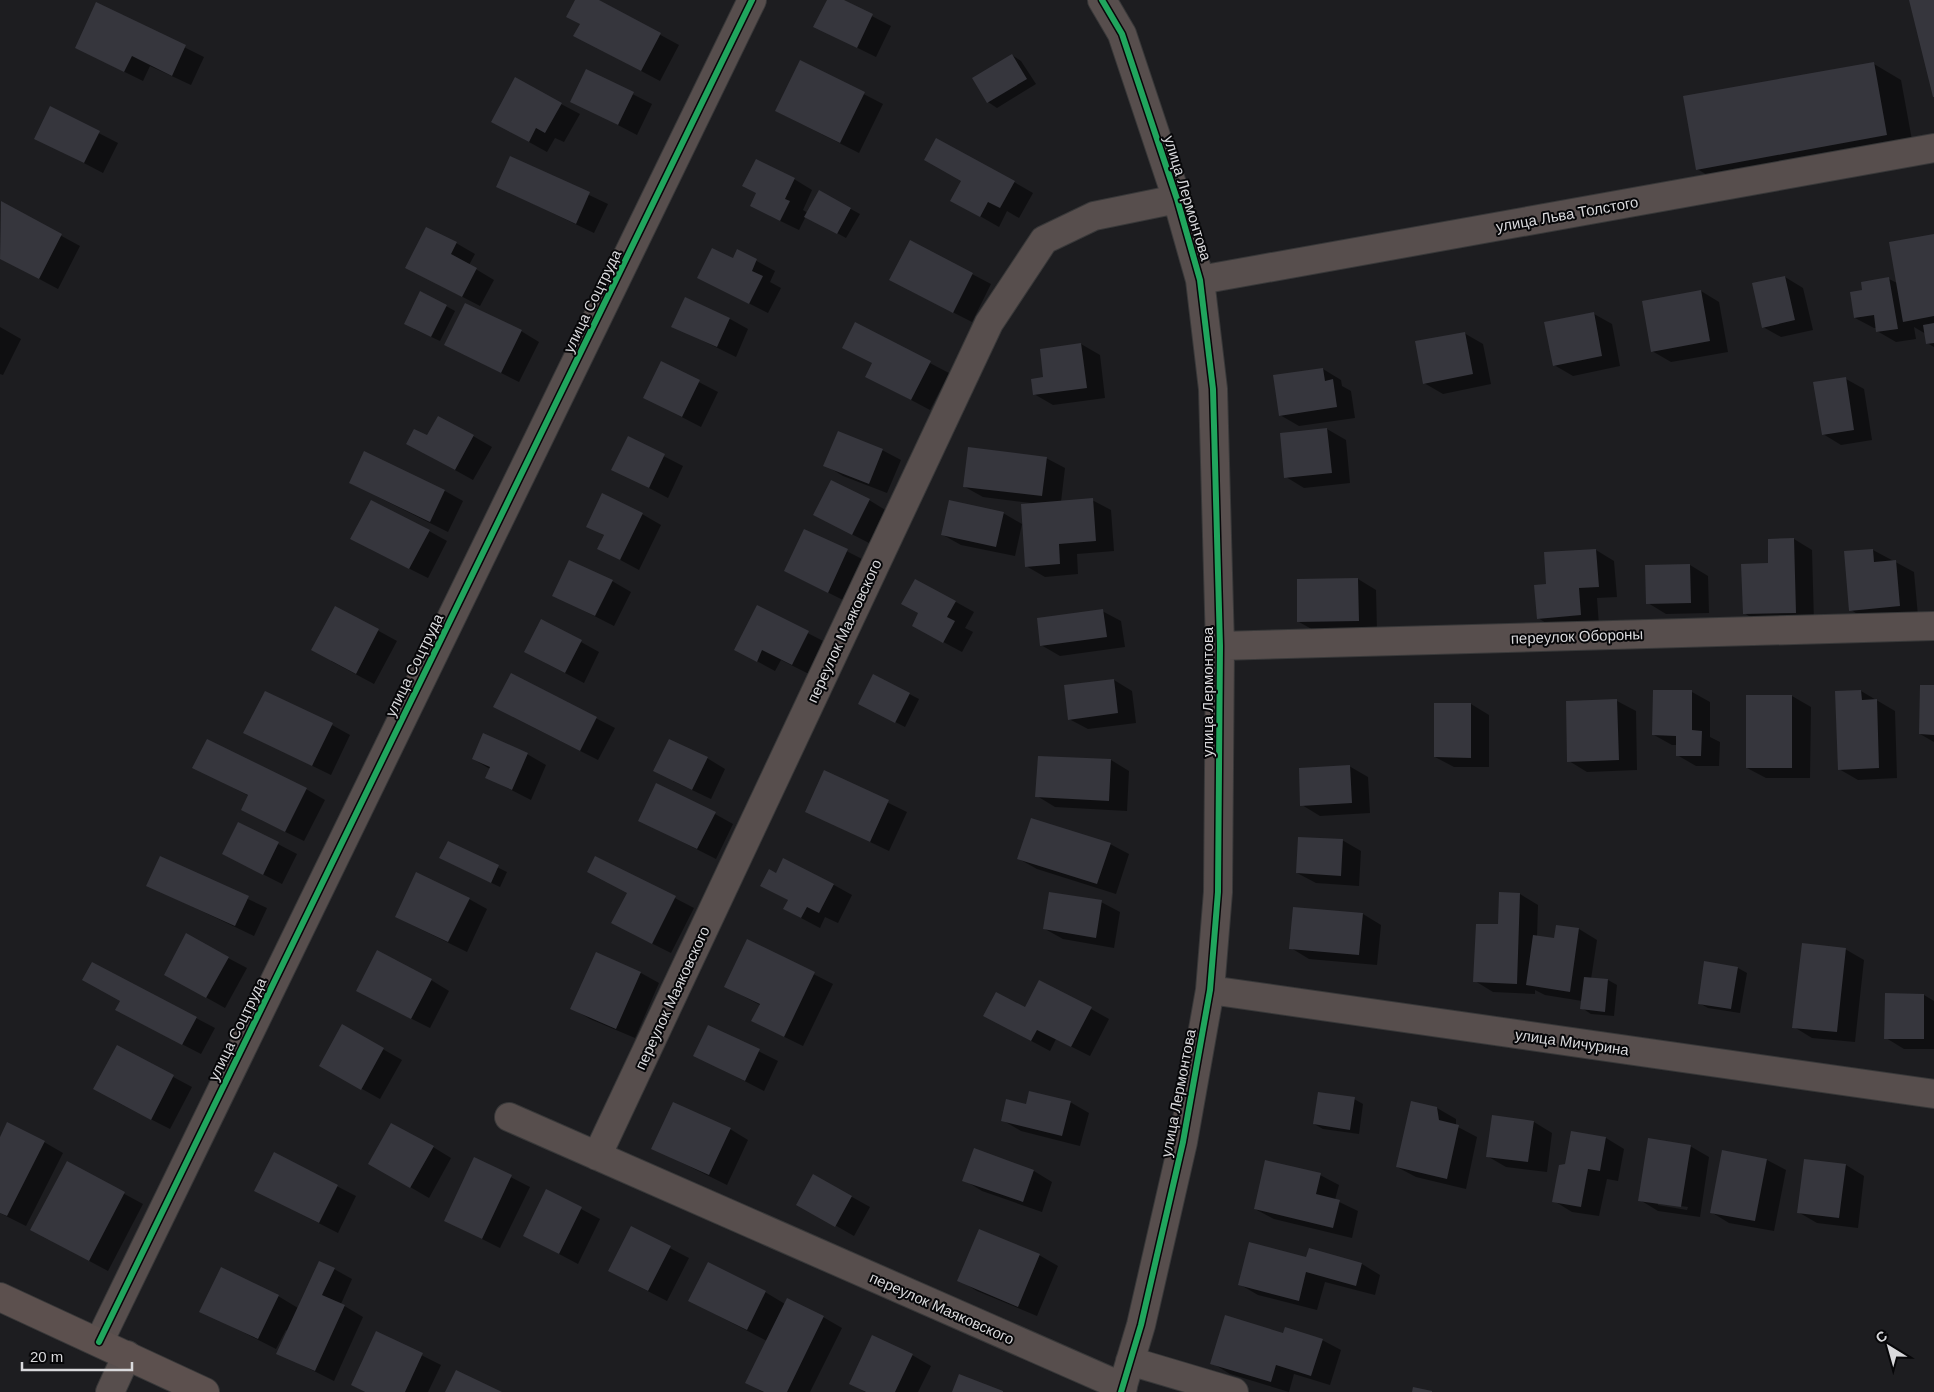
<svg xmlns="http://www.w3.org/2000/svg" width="1934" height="1392" font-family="Arial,sans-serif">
<rect width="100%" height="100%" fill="#1d1d20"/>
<path fill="#0007" fill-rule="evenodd" d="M577,0h19l83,45 -19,36 -66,-35 -13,-22z
M828,0h13l50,26 -15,31 -61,-30z
M97,4l107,53 -13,28 -41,-19 -7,15 -67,-33z
M1012,55l9,6 15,23 -39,24 -9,-6 -14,-23z
M801,62l82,42 -24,49 -83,-42z
M1874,64l27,16 13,71 -189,34 -28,-16z
M587,71l65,33 -15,31 -65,-34z
M561,104l19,10 -16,28 -9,-4 -8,14 -36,-20z
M50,108l68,35 -15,30 -67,-35z
M511,158l97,46 -14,29 -96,-46z
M794,179l18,11 -9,20 5,3 11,-21 41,22 -14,24 -40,-22 -7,14 -29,-14z
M1014,182l19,11 -14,25 -12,-7 -8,16 -28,-16z
M1,203l79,43 -22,43 -58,-31z
M1934,235v112l-7,-4 -1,-9 -12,-7 2,12 -20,3 -19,-11v-3h-3l-19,-10 8,-27 26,-12 8,4z
M911,242l80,42 -19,38 -63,-32z
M456,243l19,11 -6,11 25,15 -14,26 -73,-38z
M738,251l37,20 -5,11 11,6 -13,25 -69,-35 34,-19z
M1785,277l18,11 10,42 -32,7 -18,-10z
M1701,291l18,11 9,50 -57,10 -19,-11z
M446,306l9,5 -15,30 -26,-12z
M1594,314l18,10 8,42 -47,10 -19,-11z
M730,319l18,10 -12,28 -63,-31z
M855,324l94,49 -19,37 -64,-34 7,-13z
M0,327l21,12 -18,36 -3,-1z
M521,331l18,11 -20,40 -73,-37z
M1464,333l19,11 8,40 -48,10 -19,-11z
M1081,344l19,11 5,43 -52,7 -19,-11 11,-16z
M662,363l56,29 -17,35 -56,-29z
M1323,369l18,11 1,6 9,5 4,27 -56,8 -19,-11z
M1846,379l18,10 8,51 -31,5 -18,-11z
M1327,429l19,11 4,43 -46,5 -18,-11z
M473,436l19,11 -19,33 -47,-26 1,-17z
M628,438l55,28 -15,32 -55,-29z
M882,450l19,10 -14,33 -44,-17 -18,-11z
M1046,458l19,10 -4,34 31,-2 19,10 3,41 -37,3 1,20 -33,3 -19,-11 5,-63 -48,-6 -18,-10z
M350,483l95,8 18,10 -15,31z
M869,500l18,11 -16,33 -57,-29z
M1003,513l19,11 -7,32 -54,-11 -18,-10z
M642,514l19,11 -22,45 -41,-22 7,-12 -17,-10z
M805,530l61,31 -19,41 -62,-31z
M429,531l18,10 -19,37 -58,-29z
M1794,539l18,11 2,73 -52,1 -18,-11 26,-49z
M1596,550l18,11 3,36 -20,1 2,27 -43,4 -18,-11 9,-32z
M1873,550l41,22 4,44 -49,5 -18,-11z
M1690,565l18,11 1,37 -43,1 -18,-11z
M1358,579l18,11 1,41 -60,1 -18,-10z
M612,581l19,11 -17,34 -61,-31z
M956,602l18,10 -9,16 8,4 -11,20 -30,-16 -13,-23z
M335,607l62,34 -23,43 -43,-23z
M757,607l70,36 -16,32 -30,-15 -6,11 -39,-21z
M1102,611l19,10 4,26 -65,9 -19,-11z
M581,642l18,10 -15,31 -40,-21z
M512,675l103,53 -17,32 -85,-43z
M874,676l45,23 -14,28 -37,-19z
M1114,680l18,11 4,32 -48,6 -19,-10z
M1934,687v55l-14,-8z
M1861,691l34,20 2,67 -39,2 -19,-11z
M1692,692l18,10v35l10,5 -1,24h-23l-19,-11v-10h-5l-18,-10z
M1747,696h45l19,11 -1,71h-44l-19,-10z
M1617,701l19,10 1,59 -50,2 -18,-11z
M1471,704l18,11v52h-35l-19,-10z
M332,725l18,10 -19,40 -86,-42z
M527,754l19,11 -15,35 -45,-23 4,-8 -17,-10z
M707,758l18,11 -14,30 -38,-18z
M1111,760l18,11 -2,40 -72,-4 -18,-11z
M1349,766l19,11 2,36 -50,3 -18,-11z
M194,767l112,22 19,11 -21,41 -43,-21 -12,-24z
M825,772l82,40 -18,39 -82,-39z
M715,814l18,10 -17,35 -77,-39z
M238,823l59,31 -15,30 -59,-30z
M1342,840l19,11 -2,35 -43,-3 -19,-10z
M448,843l59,29 -7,15 -60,-29z
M1110,844l19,10 -13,40 -79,-25 -18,-10z
M596,857l98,51 -23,45 -40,-20 -3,-40z
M160,858l107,50 -13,28 -107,-51z
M777,875l57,10 18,10 -14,28 -13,-6 -5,11 -36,-19 5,-9 -27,-14z
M1520,894l18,11 -1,32 18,2 24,-10 18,11 -6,39 17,1 9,5 -3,31 -23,-2 -9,-6v-7l-37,-6 -10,-5v4l-42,-2 -18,-11 25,-56z
M469,899l18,10 -20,43 -71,-35z
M1101,902l19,10 -6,36 -51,-9 -18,-10z
M1363,914l18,11 -4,40 -68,-6 -18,-11z
M748,941l85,43 -30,62 -51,-25 8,-16 -34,-18z
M1845,949l19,11 -9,82 -43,-4 -18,-11z
M228,958l19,10 -22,40 -41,-23z
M1738,968l9,5 -7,40 -32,-5 -9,-5z
M641,973l18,10 -24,55 -45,-19 -18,-11z
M431,980l18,11 -19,37 -54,-27z
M1924,995l10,6v48h-30l-18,-11z
M1025,1008l66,1 18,10 -19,37 -34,-17 -6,12 -65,-35z
M196,1018l19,10 -14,26 -66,-34z
M342,1026l60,34 -22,39 -59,-33z
M708,1026l70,35 -14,30 -70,-36z
M117,1047l75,40 -22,42 -57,-29z
M1354,1099l9,5 -4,30 -36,-5 -9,-5z
M1070,1102l19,11 -9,33 -59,-15 -19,-11 25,-15z
M1437,1108l19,11v7l21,11 -11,52 -50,-12 -19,-10z
M1493,1117l41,5 18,11 -5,39 -41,-5 -19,-11z
M730,1129l18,11 -21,45 -75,-37z
M1606,1138l18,11 -6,32 -11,-2 -8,37 -27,-4 -18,-11 12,-36z
M0,1139l44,3 19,11 -37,73 -26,-13z
M1690,1146l19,11 -9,60 -42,-6 -18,-11zM1658,1203l30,4 -1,3 -29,-5z
M433,1147l18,11 -22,40 -60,-35z
M975,1150l59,21 18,11 -10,30 -60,-21 -18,-11z
M1723,1152l44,8 19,10 -12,61 -45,-8 -18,-11z
M274,1154l82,42 -18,37 -82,-42z
M475,1159l55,28 -30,61 -54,-27z
M67,1163l76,41 -35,67 -58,-31z
M1846,1165l18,11 -6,52 -41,-5 -19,-11z
M1320,1175l19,10 -4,15 23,11 -6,27 -78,-19 -19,-10z
M547,1191l53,28 -22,45 -53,-28z
M852,1197l18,10 -16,29 -56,-32z
M631,1228l58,30 -22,43 -39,-20z
M980,1230l59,25 19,11 -21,50 -60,-25 -18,-11z
M1309,1250l53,14 18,11 -5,20 -50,-13 -8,28 -59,-15 -19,-11 68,-25z
M334,1269l18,10 -11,25 22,13 -29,64 -56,-28 10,-22 -2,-1 -10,19 -75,-38 77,-15 20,12z
M765,1292l20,12 38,13 19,11 -32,64h-47l-16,-9 20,-42 -77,-40z
M377,1333l64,32 -13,27h-63l-13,-7z
M1283,1334l39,6 19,10 -11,35 -36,-11 -5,18 -59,-18 -18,-11z
M912,1355l19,11 -13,26h-53l-15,-9z"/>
<path fill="#36363d" d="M575,0h24l62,33 -20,38 -68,-35 7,-12 -14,-7z
M827,0h17l29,14 -16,34 -44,-21z
M1909,0h25v97h-1z
M96,2l90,43 -14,31 -40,-20 -8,16 -49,-24z
M1012,54l15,25 -40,24 -15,-25z
M800,60l65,32 -25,51 -65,-32z
M1874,62l13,73 -191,35 -13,-74z
M586,69l48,23 -16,33 -48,-23z
M515,77l47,26 -17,30 -9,-5 -7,14 -38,-20z
M50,106l50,25 -16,32 -50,-24z
M936,138l79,43 -15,27 -12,-6 -8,15 -30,-16 11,-20 -37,-21z
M510,156l80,36 -14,32 -80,-37z
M756,159l39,19 -10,21 5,2 -10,20 -30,-15 6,-13 -14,-7z
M819,190l32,18 -14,26 -33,-17z
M1,201l61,33 -23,45 -39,-20z
M426,227l31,15 -6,12 26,14 -15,29 -57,-29z
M1934,234v82l-31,6 -14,-80z
M910,240l63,33 -20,40 -64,-33z
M712,248l21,10 4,-9 20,10 -5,12 11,5 -14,28 -52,-26z
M1785,276l10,44 -33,8 -10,-45z
M1889,277l9,52 -22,3 -2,-17 -20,3 -4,-26 12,-2 -1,-8z
M1701,290l9,51 -59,11 -9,-51z
M420,291l27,14 -16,32 -27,-13z
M685,297l45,21 -13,29 -46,-20z
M465,303l57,27 -21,43 -57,-28z
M1594,312l8,44 -49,10 -9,-44z
M855,322l76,39 -20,39 -46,-23 7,-14 -30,-15z
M1934,323v20l-8,1 -3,-19z
M1465,332l8,42 -50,10 -8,-43z
M1081,343l6,45 -54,7 -2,-16 12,-2 -3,-28z
M661,361l39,19 -18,37 -39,-19z
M1323,368l2,13 8,-2 4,28 -58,9 -6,-41z
M1846,377l8,53 -32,5 -9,-53z
M438,416l36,19 -19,35 -49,-26 8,-15 13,6z
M1327,428l5,45 -48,5 -4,-45z
M838,431l45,18 -14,35 -46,-18z
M628,436l37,18 -16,34 -38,-18z
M968,447l79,10 -5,39 -79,-9z
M364,451l81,39 -15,32 -81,-39z
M831,480l39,19 -18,36 -39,-20z
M602,493l41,20 -23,47 -23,-11 7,-14 -18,-8z
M1093,498l3,43 -37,3 1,20 -35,3 -4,-63z
M371,500l59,30 -21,39 -59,-30z
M949,500l55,12 -8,35 -55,-12z
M804,529l44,20 -20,44 -44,-22z
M1794,538l2,75 -53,1 -2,-50 27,-1v-24z
M1596,549l3,38 -20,1 2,27 -44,4 -3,-34 12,-1 -2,-32z
M1873,549l1,13 22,-2 4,46 -51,5 -5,-60z
M569,560l44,20 -18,36 -43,-20z
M1690,564l1,39 -45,1 -1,-39z
M1358,578l1,43 -62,1v-43z
M915,579l41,22 -9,16 8,4 -12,22 -31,-17 6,-13 -17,-9z
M757,605l52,26 -17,34 -30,-15 -5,12 -23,-12z
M335,606l44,23 -23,45 -45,-24z
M1103,609l4,28 -67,9 -3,-28z
M541,619l41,21 -17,33 -41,-21z
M511,673l86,44 -17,34 -87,-44z
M873,674l37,19 -15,30 -37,-19z
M1114,679l4,34 -50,7 -4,-35z
M1920,685h14v50l-15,-1z
M1653,690h39v40l10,1 -1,25h-25v-20l-24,-1z
M1861,690l1,10 15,-1 2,69 -41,2 -3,-79z
M265,691l68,32 -21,43 -69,-33z
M1746,695h46v73h-46z
M1617,699l2,61 -52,2 -1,-61z
M1434,703h37v55l-37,-1z
M483,733l45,20 -16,37 -27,-12 5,-11 -18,-8z
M207,739l100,49 -22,44 -44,-22 7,-15 -56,-27z
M669,739l39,18 -16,33 -39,-19z
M1038,756l73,3 -2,42 -74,-4z
M1350,765l2,38 -52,3 -1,-38z
M824,770l65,30 -19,42 -65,-30z
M656,783l60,29 -19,37 -59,-28z
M1031,818l80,25 -14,41 -80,-25z
M238,822l41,20 -16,33 -41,-21z
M1298,837l45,2 -2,37 -45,-3z
M448,841l51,24 -8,18 -52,-25z
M160,856l89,40 -14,30 -89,-40z
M595,856l81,40 -24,48 -41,-21 16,-30 -40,-21z
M783,858l51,26 -15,29 -12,-6 -6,11 -18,-9 5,-9 -28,-14 9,-17 7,4z
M416,872l54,26 -22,44 -53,-25z
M1049,892l53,8 -6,38 -53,-9z
M1499,892l21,1 -3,91 -44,-2 3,-58h22z
M1293,907l70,6 -4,42 -70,-6z
M1556,925l23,3 -9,64 -44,-7 7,-50 21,3z
M186,933l43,24 -23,41 -42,-23z
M747,939l68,33 -31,65 -33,-16 9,-17 -36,-17z
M1802,943l44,5 -9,84 -45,-4z
M377,950l55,29 -21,40 -55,-28z
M596,952l45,20 -25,57 -46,-20z
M1704,961l34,6 -7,42 -33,-5z
M92,962l105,55 -15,28 -67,-35 5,-9 -38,-21z
M1584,977l24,2 -3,33 -25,-3z
M1039,980l53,27 -21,40 -34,-17 -6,11 -48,-25 13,-24 29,15z
M1885,993l39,1v45h-40z
M342,1024l42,24 -23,42 -42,-24z
M708,1025l52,24 -15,32 -52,-25z
M117,1045l57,30 -23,45 -58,-31z
M1029,1091l42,10 -9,35 -61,-15 5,-22 20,5z
M1318,1092l37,5 -5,33 -37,-6z
M1411,1101l26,6 2,13 20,5 -12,54 -51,-12z
M673,1102l58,26 -22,47 -58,-26z
M1492,1115l42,6 -6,41 -42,-5z
M7,1122l38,19 -38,75 -7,-3v-76z
M391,1123l43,23 -24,42 -42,-24z
M1571,1131l35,6 -6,34 -12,-2 -7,38 -29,-5 7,-37 6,-1z
M1648,1138l43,7 -10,62 -43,-6z
M974,1148l60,22 -11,32 -61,-21z
M1722,1150l45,9 -12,62 -45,-8z
M274,1152l64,33 -19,38 -65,-32z
M474,1157l38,18 -30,64 -38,-18z
M1804,1159l42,5 -7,54 -42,-5z
M1265,1160l56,13 -5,21 24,6 -7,28 -79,-19z
M67,1161l58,31 -36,69 -59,-31z
M813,1174l39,22 -17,31 -39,-22z
M546,1189l36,18 -23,47 -36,-18z
M631,1226l40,20 -23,45 -40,-20z
M979,1229l61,25 -22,53 -61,-26z
M1249,1242l57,15 3,-9 53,15 -6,23 -50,-14 -7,29 -61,-16z
M319,1261l16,7 -13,27 23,10 -30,66 -39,-17z
M708,1262l58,29 -19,39 -59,-29z
M221,1267l58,28 -21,44 -59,-27z
M787,1298l37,18 -37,76h-23l-19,-9z
M1225,1315l58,18 2,-6 38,12 -12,37 -35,-11 -5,17 -61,-18z
M376,1331l47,22 -18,39h-40l-14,-7z
M872,1335l41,19 -18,38h-29l-17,-8z
M456,1370l46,22h-57z
M959,1374l44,17v1h-51z
M1413,1387l19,4v1h-20z"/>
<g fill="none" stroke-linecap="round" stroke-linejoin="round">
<g stroke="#383839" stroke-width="30">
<path id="street" d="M1102,0l20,34 55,165 23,81 13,109 7,257 -2,246 -8,98 -27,152 -42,183 -20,67
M1200,280l734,-132
M1220,646l714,-20
M1210,990l724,104
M509,1117l614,270
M597,1156l392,-833 55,-83 50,-24 83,-17
M99,1342l653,-1342
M1130,1361l104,31
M110,1392l17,-37"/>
</g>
<g stroke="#383839" stroke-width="30">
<path id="secondary" d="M0,1297l205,95"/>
</g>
<use href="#street" stroke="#574e4d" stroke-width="28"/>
<use href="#secondary" stroke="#5c504e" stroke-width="28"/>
<g stroke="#070709" stroke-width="9">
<path id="cycleway" d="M1102,0l20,34 55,165 23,81 13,109 7,257 -2,246 -8,98 -27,152 -42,183 -20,67
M99,1342l653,-1342"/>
</g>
<use href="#cycleway" stroke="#20a55d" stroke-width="6"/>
</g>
<g text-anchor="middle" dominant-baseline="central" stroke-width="4" stroke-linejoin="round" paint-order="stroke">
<g font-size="15" fill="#d9d9dc" stroke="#070709">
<text transform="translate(1188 198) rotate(73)">улица Лермонтова</text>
<text transform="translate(1567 214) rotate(-10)">улица Льва Толстого</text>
<text transform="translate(592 301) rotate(-64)">улица Соцтруда</text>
<text transform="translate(844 631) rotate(-65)">переулок Маяковского</text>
<text transform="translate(1577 636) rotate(-2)">переулок Обороны</text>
<text transform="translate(414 665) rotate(-64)">улица Соцтруда</text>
<text transform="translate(1207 692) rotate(-90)">улица Лермонтова</text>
<text transform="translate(672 998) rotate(-65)">переулок Маяковского</text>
<text transform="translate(237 1029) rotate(-64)">улица Соцтруда</text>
<text transform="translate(1572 1042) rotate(8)">улица Мичурина</text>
<text transform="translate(1178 1093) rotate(-79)">улица Лермонтова</text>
<text transform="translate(942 1308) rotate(24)">переулок Маяковского</text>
</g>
</g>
<g transform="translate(1889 1347) rotate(323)" stroke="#070709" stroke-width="4" paint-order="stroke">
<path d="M0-4L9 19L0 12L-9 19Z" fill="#d9d9dc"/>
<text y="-8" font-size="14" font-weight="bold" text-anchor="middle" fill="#d9d9dc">С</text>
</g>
<path d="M22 1362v8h110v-8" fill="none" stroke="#d9d9dc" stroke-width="2.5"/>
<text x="30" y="1362" font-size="15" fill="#d9d9dc" stroke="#070709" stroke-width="4" paint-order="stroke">20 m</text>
</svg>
